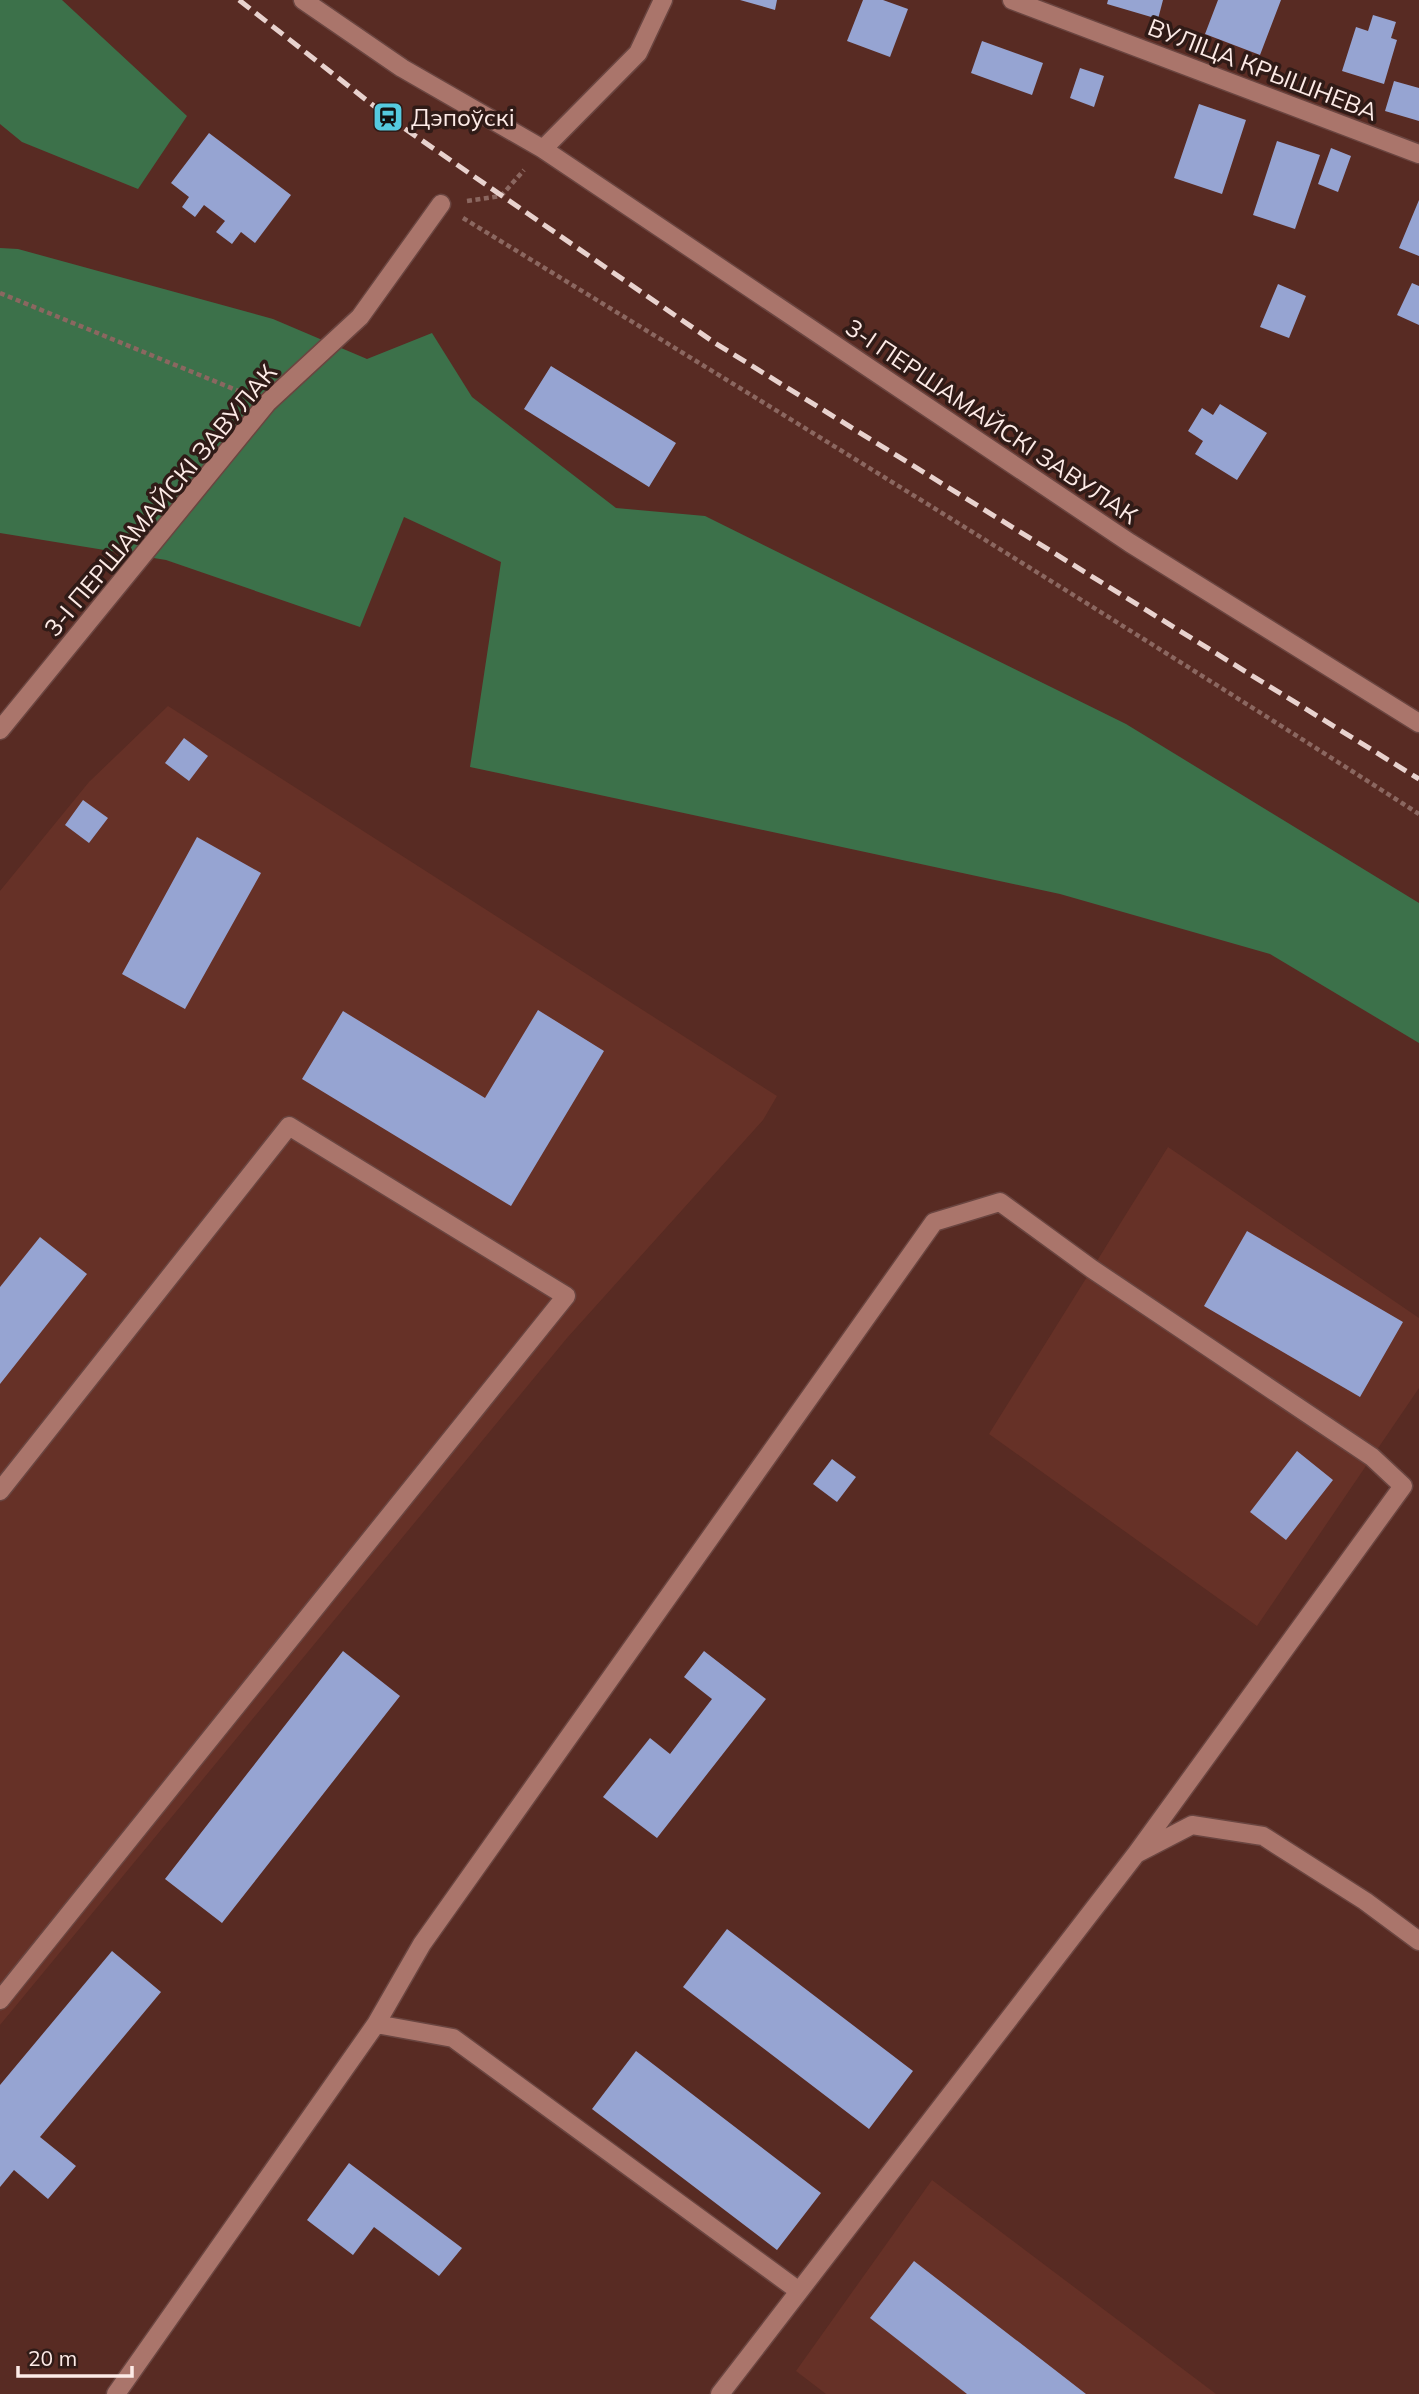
<svg xmlns="http://www.w3.org/2000/svg" width="1419" height="2394" font-family="Mulish,sans-serif">
<rect width="100%" height="100%" fill="#582b23"/>
<path fill="#663127" d="M168,706l609,390 -14,24 -196,218 -567,687v-1134l89,-109z
M1168,1147l251,171v70l-162,238 -268,-192z
M932,2180l284,214h-390l-30,-23z"/>
<path fill="#3c714a" d="M0,0h62l125,116 -49,73 -116,-47 -22,-18z
M0,248l18,1 255,70 94,40 65,-26 40,64 144,111 89,8 421,208 293,179v140l-149,-89 -210,-60 -590,-127 31,-205 -97,-45 -44,110 -194,-67 -166,-27z"/>
<path fill="#96a4d2" d="M740,0h37l-2,10z
M863,0h20l25,9 -18,48 -43,-16z
M1108,0h55l-5,19 -51,-15z
M1218,0h63l-21,55 -55,-21z
M1373,15l23,7 -5,16 6,2 -13,44 -42,-13 14,-44 12,4z
M982,41l61,22 -11,32 -61,-22z
M1080,68l24,8 -10,31 -24,-9z
M1394,81l25,7v33l-34,-10z
M1199,104l47,16 -24,74 -48,-16z
M209,133l82,62 -36,48 -14,-11 -9,12 -16,-12 9,-11 -21,-16 -9,12 -13,-10 7,-10 -18,-14z
M1277,141l43,14 -25,74 -42,-14z
M1331,148l20,8 -13,36 -20,-8z
M1419,200v56l-20,-8z
M1412,283l7,3v39l-22,-10z
M1278,284l28,12 -17,42 -29,-11z
M551,366l125,77 -27,44 -125,-78z
M1220,404l47,29 -30,47 -42,-26 8,-13 -15,-10 14,-23 11,7z
M184,738l24,18 -19,25 -24,-18z
M83,800l25,18 -19,25 -24,-18z
M197,837l64,36 -76,136 -63,-35z
M538,1010l66,41 -93,155 -209,-127 41,-68 142,87z
M1247,1231l156,91 -43,75 -156,-91z
M40,1237l47,37 -87,110v-97z
M1297,1451l36,29 -47,60 -36,-28z
M832,1459l24,18 -19,25 -24,-18z
M343,1651l57,45 -178,227 -57,-44z
M704,1651l62,48 -109,139 -54,-41 47,-59 20,16 42,-55 -28,-22z
M727,1929l186,142 -44,58 -186,-142z
M112,1951l49,41 -121,145 36,29 -28,33 -34,-29 -14,17v-102z
M636,2051l185,142 -44,57 -185,-141z
M349,2163l113,85 -23,28 -65,-49 -21,28 -46,-35z
M914,2261l172,133h-119l-97,-76z"/>
<g fill="none" stroke-linecap="round" stroke-linejoin="round">
<g stroke="#6a4540" stroke-width="21">
<path id="minor" d="M303,0l99,68 141,81
M663,0l-25,53 -95,96 587,394 289,180
M1012,0l407,154
M0,730l267,-327 93,-86 81,-113
M0,1491l289,-365 277,170 -566,704
M376,2024l46,-80 512,-722 66,-20 92,67 280,188 31,29 -267,368
M116,2394l260,-370 77,14 346,253
M720,2394l416,-540 56,-29 71,11 102,65 54,40"/>
</g>
<path stroke="#8b6760" stroke-width="4.5" stroke-dasharray="5 3.5" stroke-linecap="butt" d="M467,201l34,-5 23,-26
M463,218c320,196 640,393 956,596
M0,293l241,99"/>
<use href="#minor" stroke="#aa756b" stroke-width="18"/>
<path stroke="#e8d2ce" stroke-width="5" stroke-dasharray="14 7" stroke-linecap="butt" d="M239,0l149,117 327,226 704,436"/>
</g>
<defs>
<g id="station-square" transform="scale(1.575)"><rect x="-9" y="-9" width="18" height="18" rx="4" fill="#55cadf" stroke="#301b17"/><path d="M-3-6H3Q5-6 5-4V2Q5 4 3 4L4.5 6H3L1.5 4h-3L-3 6H-4.5L-3 4Q-5 4-5 2V-4Q-5-6-3-6ZM-3.5-4v3h7v-3ZM-3.5 1v1.5H-2V1ZM2 1v1.5H3.5V1Z" fill="#111"/></g>
</defs>
<g fill-rule="evenodd">
<use href="#station-square" x="388" y="117"/>
</g>
<g text-anchor="middle" dominant-baseline="central" stroke-width="7" stroke-linejoin="round" paint-order="stroke">
<g font-size="24" fill="#fdebe7" stroke="#301b17">
<text transform="translate(1263 69) rotate(21)">ВУЛІЦА КРЫШНЕВА</text>
<text transform="translate(992 421) rotate(34)">3-І ПЕРШАМАЙСКІ ЗАВУЛАК</text>
<text transform="translate(160 500) rotate(-50)">3-І ПЕРШАМАЙСКІ ЗАВУЛАК</text>
</g>
<g font-size="24" fill="#fdebe7" stroke="#301b17" text-anchor="start">
<text x="411" y="117">Дэпоўскі</text>
</g>
</g>
<path d="M18 2366v10h114v-10" fill="none" stroke="#fdebe7" stroke-width="3.5"/>
<text x="28" y="2366" font-size="21" fill="#fdebe7" stroke="#301b17" stroke-width="5" paint-order="stroke">20 m</text>
</svg>
